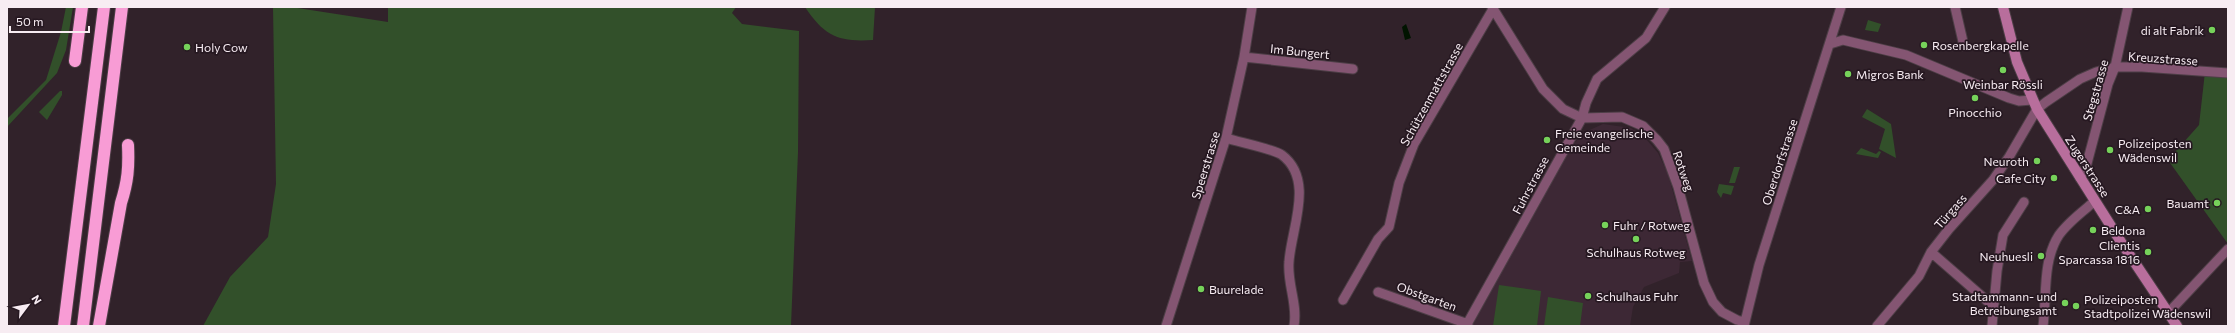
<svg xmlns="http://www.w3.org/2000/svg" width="2235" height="333" font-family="Commissioner,sans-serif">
<rect width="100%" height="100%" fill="#31222a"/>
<path fill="#3d2835" d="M1603,124l28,4 15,11 12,14 10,21 24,87 -12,1 -1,11 -35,14 -11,20 -3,19h-158l94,-173 17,-20z"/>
<path fill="#32502a" d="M66,7h7l-7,43 -9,23 -50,54v-8l39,-39 15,-48z
M273,7h18l97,15v-15h348l-4,6 10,11 57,7 -1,121 -7,174h-588l27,-49 38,-40 8,-53z
M805,7h70l-2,33c-34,2 -48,-3 -68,-33z
M1868,20l13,4 -3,8 -13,-2z
M2205,72l23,1v171l-60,-84 31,-35z
M60,91h2v4l-15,25 -8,-8z
M1867,109l24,15 5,34 -17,-9 6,-20 -23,-12z
M1861,148l15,6 3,-3 2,1 -3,6 -22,-4z
M1734,167h6l-5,16h-6z
M1719,184l15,2 -3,9 -8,-2 -2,5 -4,-6z
M1499,285l42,6 -4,35h-44z
M1548,297l35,6 -3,23h-36z"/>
<path fill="#011400" d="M1406,24l5,14 -6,2 -3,-13z"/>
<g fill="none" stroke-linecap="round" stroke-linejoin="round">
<g stroke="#4d3e46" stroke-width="11">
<path id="street" d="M1492,7l51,82 20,20 19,9 40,-1 21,9 14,14 7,9 14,38 26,96 9,19 9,10 15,8 7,2
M1955,7l9,39
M1830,44l13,-4 63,15 103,43 10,3 13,-1
M1244,57l109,12
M1226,138c12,4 48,11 56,17 33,25 9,74 7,107 -2,22 9,42 5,64
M2080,178l6,-11 22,-83 7,-17 13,-60
M1931,252l62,54
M1378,292l90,32
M1343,300l35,-61 11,-12 10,-44 15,-39 79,-135
M2169,312l59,-63
M1166,326l60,-188 18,-81 8,-50
M1466,326l116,-208 4,-15 11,-24 49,-41 19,-31
M1744,326l15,-61 82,-258
M1877,326l42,-50 12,-24 18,-23 44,-49 16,-23 28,-48 9,-7 34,-23 16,-7 19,-5h27l86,6
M1992,326l5,-55 6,-36 21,-33
M2043,326c4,-29 -1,-65 16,-91 9,-13 23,-23 36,-34"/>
</g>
<g stroke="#4d3e46" stroke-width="12">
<path id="secondary" d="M2003,7l14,55 20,47 84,133 56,84"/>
</g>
<g stroke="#4d3e46" stroke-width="14">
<path id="highway" d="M75,61l7,-54
M64,326l40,-319
M83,326l39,-319
M99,326l22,-123c7,-22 8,-36 7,-58"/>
</g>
<use href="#street" stroke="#845572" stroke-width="9"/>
<use href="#secondary" stroke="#b86e9c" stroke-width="10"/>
<use href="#highway" stroke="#f89cd5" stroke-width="12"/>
</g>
<g fill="#76d25a" stroke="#261821" stroke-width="1.5">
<circle cx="2212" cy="30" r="4"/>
<circle cx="1924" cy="45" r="4"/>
<circle cx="187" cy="47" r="4"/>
<circle cx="2003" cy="70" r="4"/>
<circle cx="1848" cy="74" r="4"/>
<circle cx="1975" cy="98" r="4"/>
<circle cx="1547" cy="140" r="4"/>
<circle cx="2110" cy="150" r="4"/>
<circle cx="2037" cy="161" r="4"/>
<circle cx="2054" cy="178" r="4"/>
<circle cx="2217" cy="203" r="4"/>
<circle cx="2148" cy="209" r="4"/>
<circle cx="1605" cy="225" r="4"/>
<circle cx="2093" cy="230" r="4"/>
<circle cx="1636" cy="239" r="4"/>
<circle cx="2148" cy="252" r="4"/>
<circle cx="2041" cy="256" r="4"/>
<circle cx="1201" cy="289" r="4"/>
<circle cx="1588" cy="296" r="4"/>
<circle cx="2065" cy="303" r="4"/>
<circle cx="2076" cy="306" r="4"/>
</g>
<g text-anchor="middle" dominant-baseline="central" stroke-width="3.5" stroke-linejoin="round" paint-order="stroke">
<g font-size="12" fill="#f7ecf2" stroke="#261821" text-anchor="start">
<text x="2204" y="30" text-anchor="end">di alt Fabrik</text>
<text x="1932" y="45">Rosenbergkapelle</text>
<text x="195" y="47">Holy Cow</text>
<text x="1856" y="74">Migros Bank</text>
<text x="2003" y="84" text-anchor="middle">Weinbar Rössli</text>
<text x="1975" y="112" text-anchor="middle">Pinocchio</text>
<text x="1555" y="133">Freie evangelische<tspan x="1555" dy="14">Gemeinde</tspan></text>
<text x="2118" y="143">Polizeiposten<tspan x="2118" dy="14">Wädenswil</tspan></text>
<text x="2029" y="161" text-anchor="end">Neuroth</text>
<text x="2046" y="178" text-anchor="end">Cafe City</text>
<text x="2209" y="203" text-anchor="end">Bauamt</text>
<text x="2140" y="209" text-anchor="end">C&amp;A</text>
<text x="1613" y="225">Fuhr / Rotweg</text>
<text x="2101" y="230">Beldona</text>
<text x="2140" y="245" text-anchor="end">Clientis<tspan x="2140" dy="14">Sparcassa 1816</tspan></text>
<text x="1636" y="252" text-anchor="middle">Schulhaus Rotweg</text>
<text x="2033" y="256" text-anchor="end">Neuhuesli</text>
<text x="1209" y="289">Buurelade</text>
<text x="1596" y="296">Schulhaus Fuhr</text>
<text x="2057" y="296" text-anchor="end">Stadtammann- und<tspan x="2057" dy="14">Betreibungsamt</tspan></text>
<text x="2084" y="299">Polizeiposten<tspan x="2084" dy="14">Stadtpolizei Wädenswil</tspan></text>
</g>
<g font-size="12" fill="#f7ecf2" stroke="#261821">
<text transform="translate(1300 51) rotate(6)">Im Bungert</text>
<text transform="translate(2163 58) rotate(4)">Kreuzstrasse</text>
<text transform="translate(2095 90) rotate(-74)">Stegstrasse</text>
<text transform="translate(1431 94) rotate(-61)">Schützenmattstrasse</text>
<text transform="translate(1779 162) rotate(-72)">Oberdorfstrasse</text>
<text transform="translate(1205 165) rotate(-73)">Speerstrasse</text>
<text transform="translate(2088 166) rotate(57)">Zugerstrasse</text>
<text transform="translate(1684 171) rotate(71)">Rotweg</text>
<text transform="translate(1530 185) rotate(-62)">Fuhrstrasse</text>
<text transform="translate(1950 211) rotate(-49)">Türgass</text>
<text transform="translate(1427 296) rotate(20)">Obstgarten</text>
</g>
</g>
<rect width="2235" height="333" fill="none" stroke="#f7ecf2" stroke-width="16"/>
<g transform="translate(28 305) rotate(58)" stroke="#261821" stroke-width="3" paint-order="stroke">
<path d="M0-3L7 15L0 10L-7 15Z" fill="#f7ecf2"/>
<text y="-6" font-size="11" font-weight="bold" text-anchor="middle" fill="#f7ecf2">N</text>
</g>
<path d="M10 26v6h79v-6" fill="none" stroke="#f7ecf2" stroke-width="2"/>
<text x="16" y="26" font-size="12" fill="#f7ecf2" stroke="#261821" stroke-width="3" paint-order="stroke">50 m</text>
</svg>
